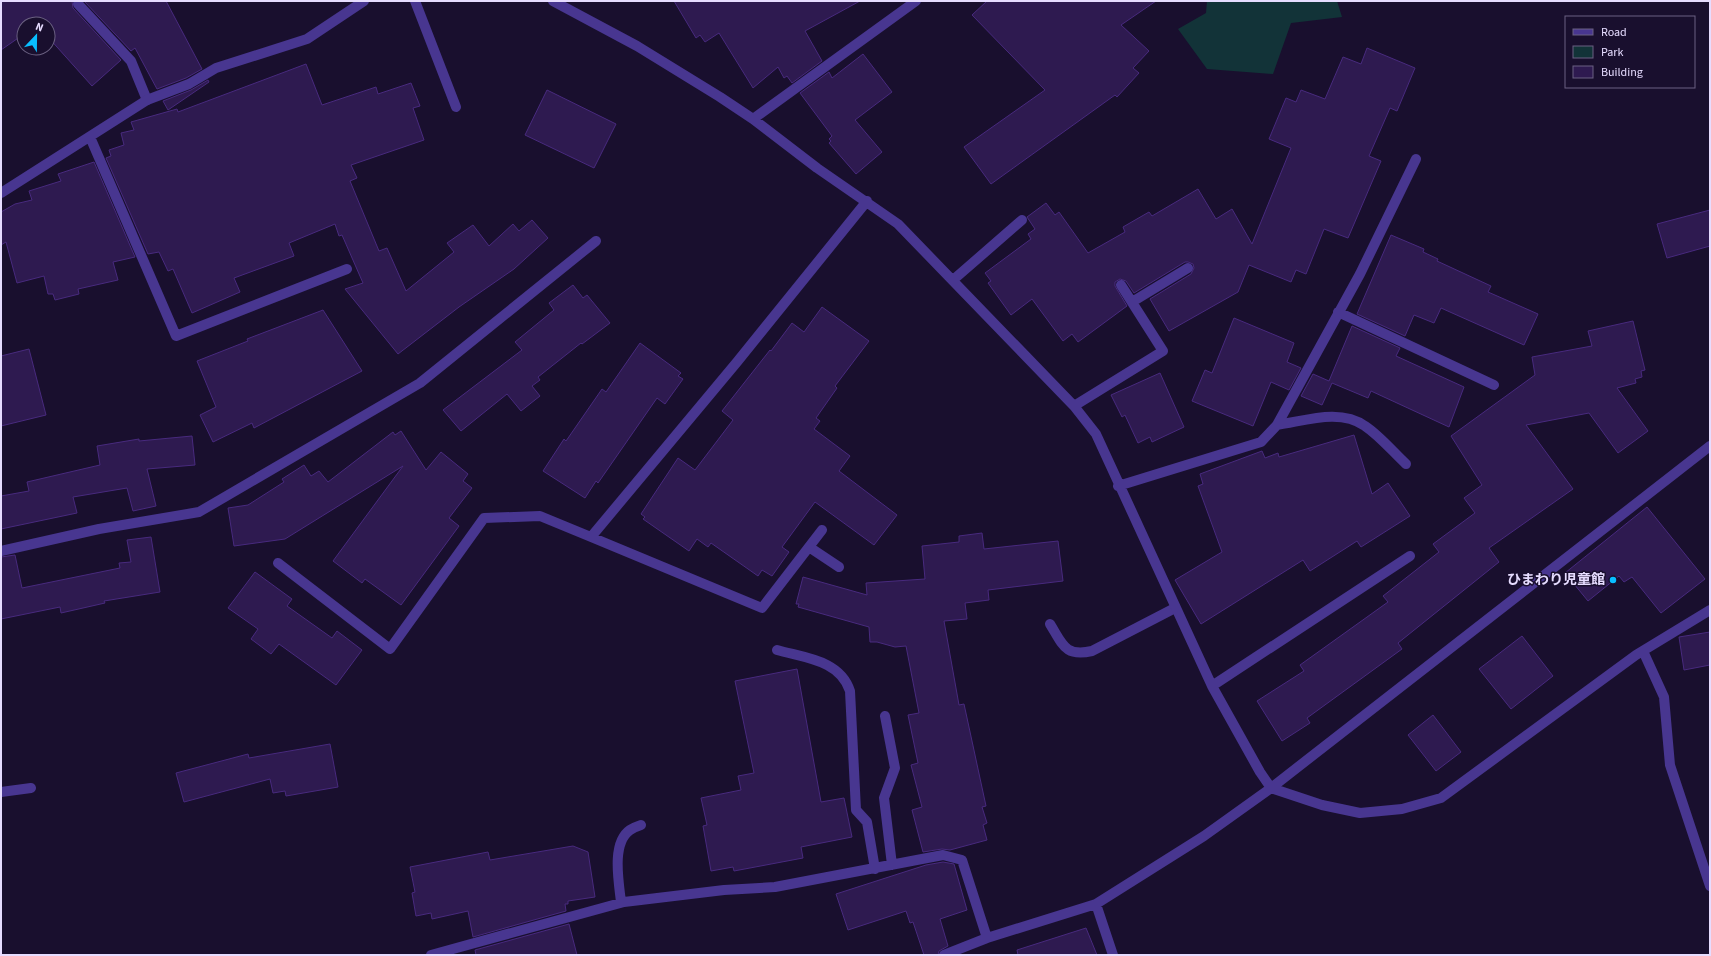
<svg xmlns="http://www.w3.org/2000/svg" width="1711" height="956" font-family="'Source Sans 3','Noto Sans JP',sans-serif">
<rect width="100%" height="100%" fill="#190f2e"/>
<path fill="#123338" d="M1207,1h130l5,16 -51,6 -18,51 -66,-5 -29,-40 28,-16z"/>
<path fill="#2e1a50" stroke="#482a7e" d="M1,1h71l1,7 48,52 -29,26 -44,-49v-13h-24v10l-23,16z
M84,1h82l36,68 -16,9 -29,11 -22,-41 -4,3z
M674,1h186l-55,30 17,30 -30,22 -5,-7 -3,2 -6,-11 -25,21 -34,-55 -14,9 -5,-7 -4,3z
M987,1h169l-35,24 28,26 -16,17 6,5 -22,24 -2,-2 -124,89 -27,-37 81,-57 -73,-75z
M1367,48l48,20 -18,43 -7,-3 -21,48 12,5 -33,77 -24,-9 -18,45 -10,-4 -5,12 -42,-17 -11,27 -69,39 -19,-32 41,-25 3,-6 -1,-4 -5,-2h-3l-51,31 -8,-12 -6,-2 -5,3v4l12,20 -49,36 -6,-8 -9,7 -31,-42 -21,16 -23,-32 3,-2 -6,-8 46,-34 -3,-5 7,-5 -8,-12 19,-14 9,12 4,-3 29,41 37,-21 -2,-5 26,-15 3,4 46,-27 18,30 16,-10 20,35 39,-96 -22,-9 17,-41 10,4 5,-12 24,9 18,-42 18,7z
M863,54l29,38 -37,28 27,32 -26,22 -27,-31 2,-2 -2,-2 3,-3 -32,-43 29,-21 3,6z
M306,64l16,41 54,-18 2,7 33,-11 9,23 -7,2 11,32 -73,25 6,13 -7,3 29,70 8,-3 19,43 48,-39 -7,-9 26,-18 16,21 24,-22 6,7 13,-11 16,18 -34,31 -55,38 -61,47 -53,-65 18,-6 -21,-48 -3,1 -4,-12 -46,19 5,13 -60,22 6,14 -48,21 -19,-44 -5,2 -9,-19 -11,2 -42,-96 5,-2 -2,-6 15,-5 -3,-12 13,-3 -3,-8 46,-13 1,3z
M208,80l1,2 -41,28 -5,-9 28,-11z
M547,90l69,34 -22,44 -69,-33z
M94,162l41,95 -22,5 5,18 -40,9 1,5 -24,6 -2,-6h-5l-4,-18 -27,7 -11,-41 -5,3v-33l14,-8 17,-4 -3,-9 32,-10 -3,-7z
M1710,210v36l-43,12 -10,-34z
M1391,235l33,14 -1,3 15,7 -1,2 54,25 -3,6 50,22 -14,31 -83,-37 -7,15 -20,-8 -9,21 -48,-22z
M573,285l10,13 4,-3 23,28 -28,21 -1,-1 -43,34 2,3 -8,6 8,10 -19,15 -14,-17 -46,37 -18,-21 79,-60 -7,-8 39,-32 -5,-7z
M822,307l47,34 -34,45 2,2 -21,30 4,3 -6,8 36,27 -11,15 58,44 -23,30 -59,-43 -33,45 7,5 -17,24 -10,-6 -4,6 -47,-33 -3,4 -11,-8 -8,12 -46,-32 2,-2 -4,-3 37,-56 17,12 38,-50 -11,-9 48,-61 1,1 21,-28 12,9z
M323,310l39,61 -108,57 -2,-5 -39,19 -13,-27 16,-8 -19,-46 51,-20 -1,-2z
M1234,318l60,25 -7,19 14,6 -12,22 -18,-8 -18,44 -61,-25 13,-31 7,3z
M1633,321l12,49 -4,1 1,6 -7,2 1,4 -19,5 31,43 -30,22 -29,-40 -63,12 47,64 -84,59 10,14 -101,81 4,6 -95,69 3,5 -28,18 -25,-40 47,-30 -4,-6 88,-63 -5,-6 56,-44 -6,-8 42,-31 -11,-15 18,-13 -31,-49 84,-61 -3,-18 60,-11 -4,-15z
M1352,326l48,22 -4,8 68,31 -15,40 -78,-36 -3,7 -36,-15 -10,22 -21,-9 12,-22 16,7z
M640,343l41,30 -3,3 5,3 -18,25 -8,-6 -59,85 -2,-2 -11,17 -42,-27 21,-32 2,2 36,-52 4,3z
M29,349l17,66 -45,11v-70z
M1160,373l24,54 -32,15 -2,-5 -12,6 -13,-28 -3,2 -11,-22z
M401,431l25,39 15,-18 27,22 -5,7 9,7 -23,30 10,8 -58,79 -36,-26 -3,4 -29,-22 70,-95 -118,73 -51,7 -6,-38 20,-3 36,-23 -2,-3 22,-14 7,11 8,-5 9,11 65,-50 2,3z
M1354,435l18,59 16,-11 22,33 -49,31 -4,-6 -47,30 -7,-11 -102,64 -26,-44 47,-28 -24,-66 5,-2 -3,-10 62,-23 3,7 13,-5 1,4z
M192,436l3,29 -48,4 9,37 -23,5 -6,-23 -54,9 4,16 -76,16v-33l28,-5 -2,-9 73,-17 -3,-19 42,-7v2z
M1647,507l58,72 -44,34 -29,-36 -8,5 -5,-6 -31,25 -23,-28z
M982,533l2,16 74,-8 5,40 -75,9 1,10 -24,3 2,16 -23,2 15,84 5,-1 22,102 -4,1 5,16 -4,2 4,15 -37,10 -8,-1 -19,3 -11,-42 10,-3 -11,-42 7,-2 -10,-48 11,-2 -13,-67 -11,1 -18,-5h-7l-1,-15 -71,-20 1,-3h-3l7,-27 64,18 -1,-12 59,-4 -3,-33 37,-4v-6z
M151,537l9,55 -56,9 1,2 -44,10 -1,-6 -59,12v-62l14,-2 7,33 98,-20 -1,-5 12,-1 -4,-22z
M255,572l37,27 -5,7 45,32 5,-7 25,19 -26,35 -57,-41 -8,10 -20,-15 7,-10 -30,-21z
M1710,632v33l-26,5 -5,-33z
M1522,636l31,40 -42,33 -32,-40z
M797,669l24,133 23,-4 8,39 -51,10 2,11 -69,13 -1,-4 -22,4 -8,-45 4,-1 -6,-27 40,-8 -3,-14 16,-3 -19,-92z
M1433,715l28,37 -25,19 -28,-36z
M330,744l8,43 -52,9 -1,-5 -12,2 -3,-14 -86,23 -8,-29 72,-19 1,4z
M573,846l15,6 7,45 -27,4v3h-3l1,7 -93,26 -5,-26 -36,8 -1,-6 -15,3 -4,-23 3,-1 -5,-25 78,-15 2,8z
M943,862l11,2 13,46 -27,9 8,27 -9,5 -1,4h-14l-11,-33 -3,1 -4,-12 -58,19 -12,-36 90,-29z
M569,924l8,31h-101l-1,-5z
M1086,928l11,27h-79l-1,-5z"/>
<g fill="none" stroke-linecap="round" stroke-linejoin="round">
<path stroke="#483690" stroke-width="10" d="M78,4l53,57 16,39
M1050,624c13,21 15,33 42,27l83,-43"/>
<path stroke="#483690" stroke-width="10" d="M415,1l41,106
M553,1l84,45 83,51 33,22 64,49 81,56 176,182 22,28 116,252 48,86 11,16 51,17 38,8 42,-4 39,-11 195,-143 74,-45
M753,119l163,-118
M90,137l86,199 171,-67
M1,193l146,-93 42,-16 27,-16 91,-29 57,-38
M953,280l69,-60
M1132,302l56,-34
M1338,312l156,73
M1074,406l89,-55 -42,-66
M1277,425c28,-4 63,-17 88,1 15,10 28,26 41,38
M1118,486l143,-44 16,-17 83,-151 56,-115
M822,530l-60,78 -171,-71 146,-175 130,-161
M809,547l30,20
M1,551l98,-22 100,-17 221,-129 176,-142
M278,563l112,86 94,-131 56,-2 51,21
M777,650c28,8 63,10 73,41l6,119 11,12 8,47
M1643,651l21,46 6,68 40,121
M1212,686l198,-130
M885,716l10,52 -11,30 8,67
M1,792l30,-4
M621,902c-2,-19 -10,-59 9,-72 3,-2 8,-4 11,-5
M1096,904l17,51
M431,955l193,-53 100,-12 51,-3 168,-32 19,5 25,78
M944,955l43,-17 109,-34 108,-68 67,-48 439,-342"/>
</g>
<circle fill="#08beff" stroke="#190f2e" stroke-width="1.5" cx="1613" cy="580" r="4"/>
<g text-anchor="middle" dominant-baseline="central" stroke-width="3" stroke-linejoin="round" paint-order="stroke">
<g font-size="14" font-weight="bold" fill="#e6dcff" stroke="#190f2e" text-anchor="end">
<text x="1605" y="580">ひまわり児童館</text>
</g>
</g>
<rect width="1711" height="956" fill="none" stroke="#e6dcff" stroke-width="4"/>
<rect x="1565" y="16" width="130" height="72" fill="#190f2e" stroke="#6b6182"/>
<rect x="1573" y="29" width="20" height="6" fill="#483690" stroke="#6b6182"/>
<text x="1601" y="36" font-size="12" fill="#e6dcff">Road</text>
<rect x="1573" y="46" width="20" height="12" fill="#123338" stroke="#6b6182"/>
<text x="1601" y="56" font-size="12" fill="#e6dcff">Park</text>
<rect x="1573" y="66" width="20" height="12" fill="#2e1a50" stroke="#6b6182"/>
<text x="1601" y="76" font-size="12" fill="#e6dcff">Building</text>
<g transform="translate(36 36) rotate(22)"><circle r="19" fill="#190f2e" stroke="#6b6182"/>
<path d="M0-3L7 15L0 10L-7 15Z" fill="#08beff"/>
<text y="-6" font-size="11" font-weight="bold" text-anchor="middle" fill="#e6dcff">N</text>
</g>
</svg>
